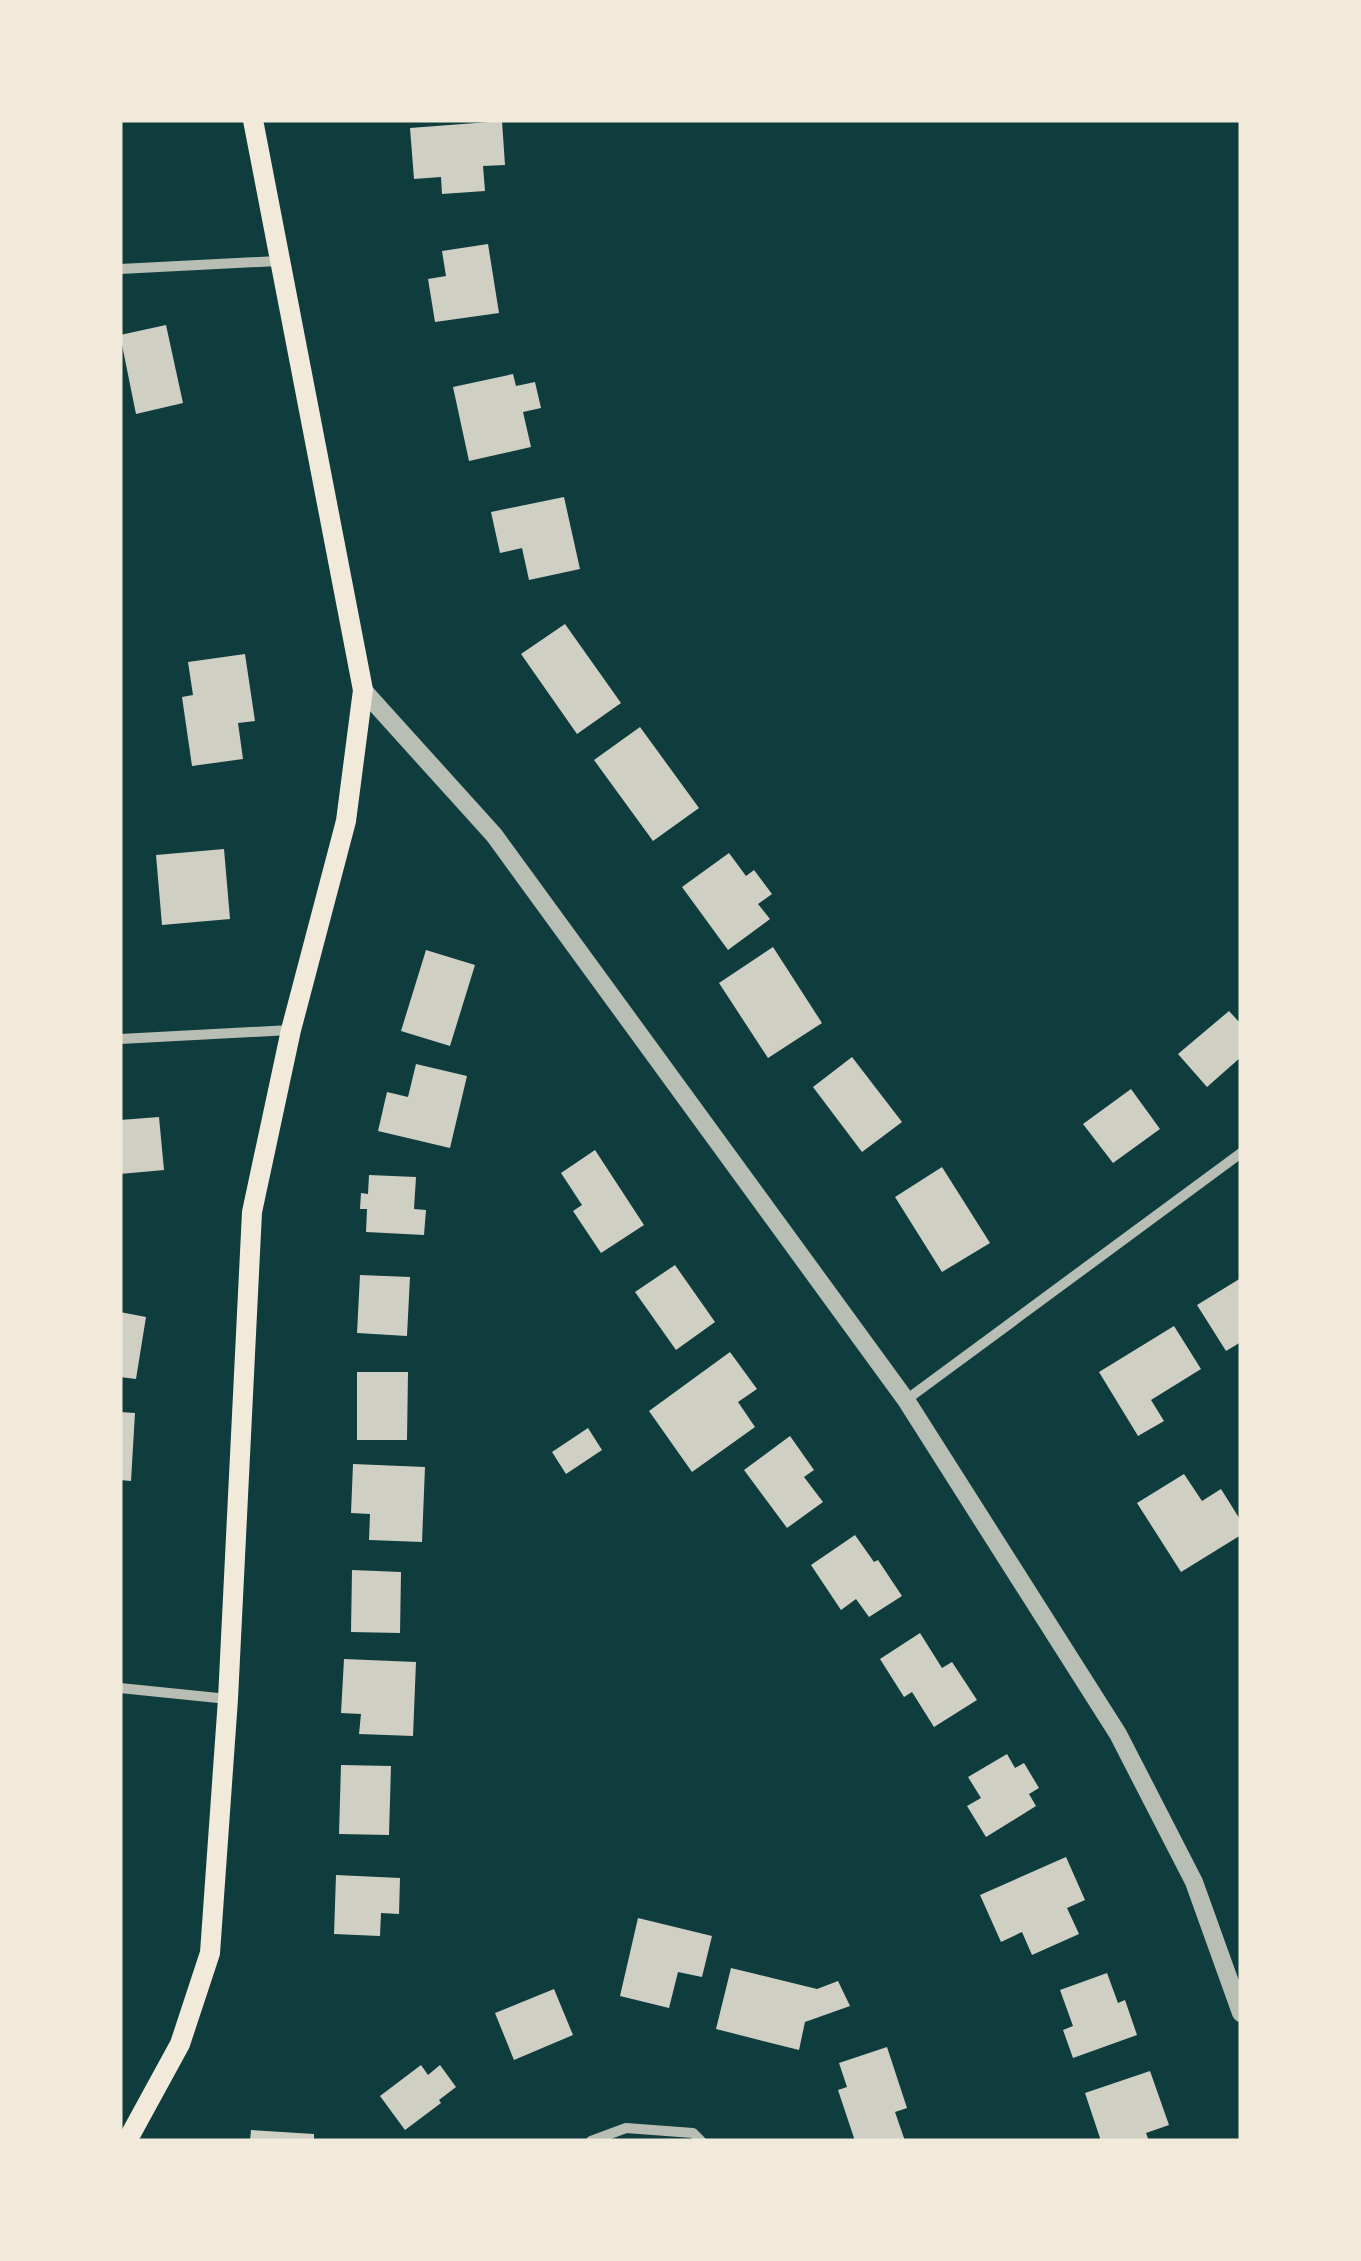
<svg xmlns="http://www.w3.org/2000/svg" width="1361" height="2261" font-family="'DejaVu Sans',sans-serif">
<rect width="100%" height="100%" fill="#0f3d3e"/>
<path fill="#cfcfc3" d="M502,121l3,44 -22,1 2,25 -43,3 -1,-17 -27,2 -4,-51z
M488,244l11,69 -64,9 -7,-43 18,-3 -4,-25z
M166,325l17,78 -47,11 -16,-79z
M513,374l3,12 19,-4 6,26 -18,4 8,35 -62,14 -16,-74z
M564,497l16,72 -51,11 -7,-32 -22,5 -9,-41z
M565,624l56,79 -44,31 -56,-80z
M245,654l10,67 -17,2 5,36 -51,7 -10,-69 11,-2 -5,-33z
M640,727l59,81 -46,33 -59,-81z
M224,849l6,70 -68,6 -6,-70z
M729,853l17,23 8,-6 18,24 -14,10 12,15 -42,31 -46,-63z
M773,947l49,76 -54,35 -49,-75z
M426,950l49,15 -25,81 -49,-15z
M1229,1011l12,13v33l-34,30 -29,-33z
M852,1057l50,65 -40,30 -49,-65z
M416,1064l51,12 -17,72 -72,-17 9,-39 21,5z
M1131,1089l29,40 -47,34 -30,-39z
M159,1117l5,53 -44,4v-54z
M595,1150l49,75 -43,28 -28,-42 9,-6 -21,-32z
M942,1167l48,76 -48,29 -47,-75z
M369,1175l47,2 -2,32 12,1 -2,25 -58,-3 1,-23h-7l1,-16 7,1z
M675,1265l40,57 -39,28 -41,-58z
M360,1275l50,2 -3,59 -50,-3z
M1241,1278v64l-15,9 -29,-46z
M120,1312l26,5 -10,62 -16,-2z
M1174,1326l27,43 -50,31 13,21 -26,15 -39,-64z
M730,1352l27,37 -19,13 17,25 -63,45 -43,-61z
M357,1372h51l-1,68h-50z
M120,1412l15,1 -4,68 -11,-1z
M588,1428l14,22 -36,24 -14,-22z
M790,1436l24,34 -10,7 19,25 -36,26 -43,-58z
M353,1464l72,3 -3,75 -53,-2 1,-26 -19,-1z
M1184,1474l18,27 19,-12 20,32v14l-60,37 -44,-69z
M855,1535l19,27 4,-2 24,36 -33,21 -13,-18 -15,11 -30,-45z
M352,1570l49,2 -1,61 -49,-1z
M920,1633l22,35 10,-6 25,38 -43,27 -22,-35 -8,5 -24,-38z
M344,1659l72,3 -3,74 -54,-2 2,-20 -20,-1z
M1007,1754l8,14 9,-5 15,25 -10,6 7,12 -50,31 -19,-31 14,-8 -13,-21z
M341,1765l50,1 -2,69 -50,-1z
M1066,1857l19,43 -18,8 12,26 -47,21 -10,-23 -21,10 -21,-47z
M336,1875l64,3 -1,36 -18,-1 -1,23 -46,-2z
M638,1918l74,18 -10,41 -24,-5 -9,36 -49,-12z
M731,1968l86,21 21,-8 12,25 -45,16 -6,28 -83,-21z
M1107,1973l11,30 7,-3 12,35 -64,23 -10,-28 10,-4 -13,-36z
M554,1989l19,46 -59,25 -19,-47z
M887,2047l20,61 -12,4 10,29h-50l-17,-51 9,-3 -8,-24z
M421,2065l7,10 12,-10 16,22 -17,13 2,3 -36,27 -25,-34z
M1150,2071l19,54 -23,8 3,8h-48l-16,-48z
M251,2130l63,4v7h-64z"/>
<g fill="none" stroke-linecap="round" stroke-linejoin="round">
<path stroke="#b8beb3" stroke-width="10" d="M120,269l158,-8
M120,1039l170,-9
M906,1400l335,-247
M120,1688l108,11
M591,2141l35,-13 67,5 8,8"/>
<path stroke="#b8beb3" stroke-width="18" d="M363,690l131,145 412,565 212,334 76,148 47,131"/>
<path stroke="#f1e9da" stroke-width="20" d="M127,2141l53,-97 30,-91 18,-254 24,-487 39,-182 55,-209 17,-131 -110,-570"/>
</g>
<rect width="1361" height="2261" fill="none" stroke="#f1e9da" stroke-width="245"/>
</svg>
